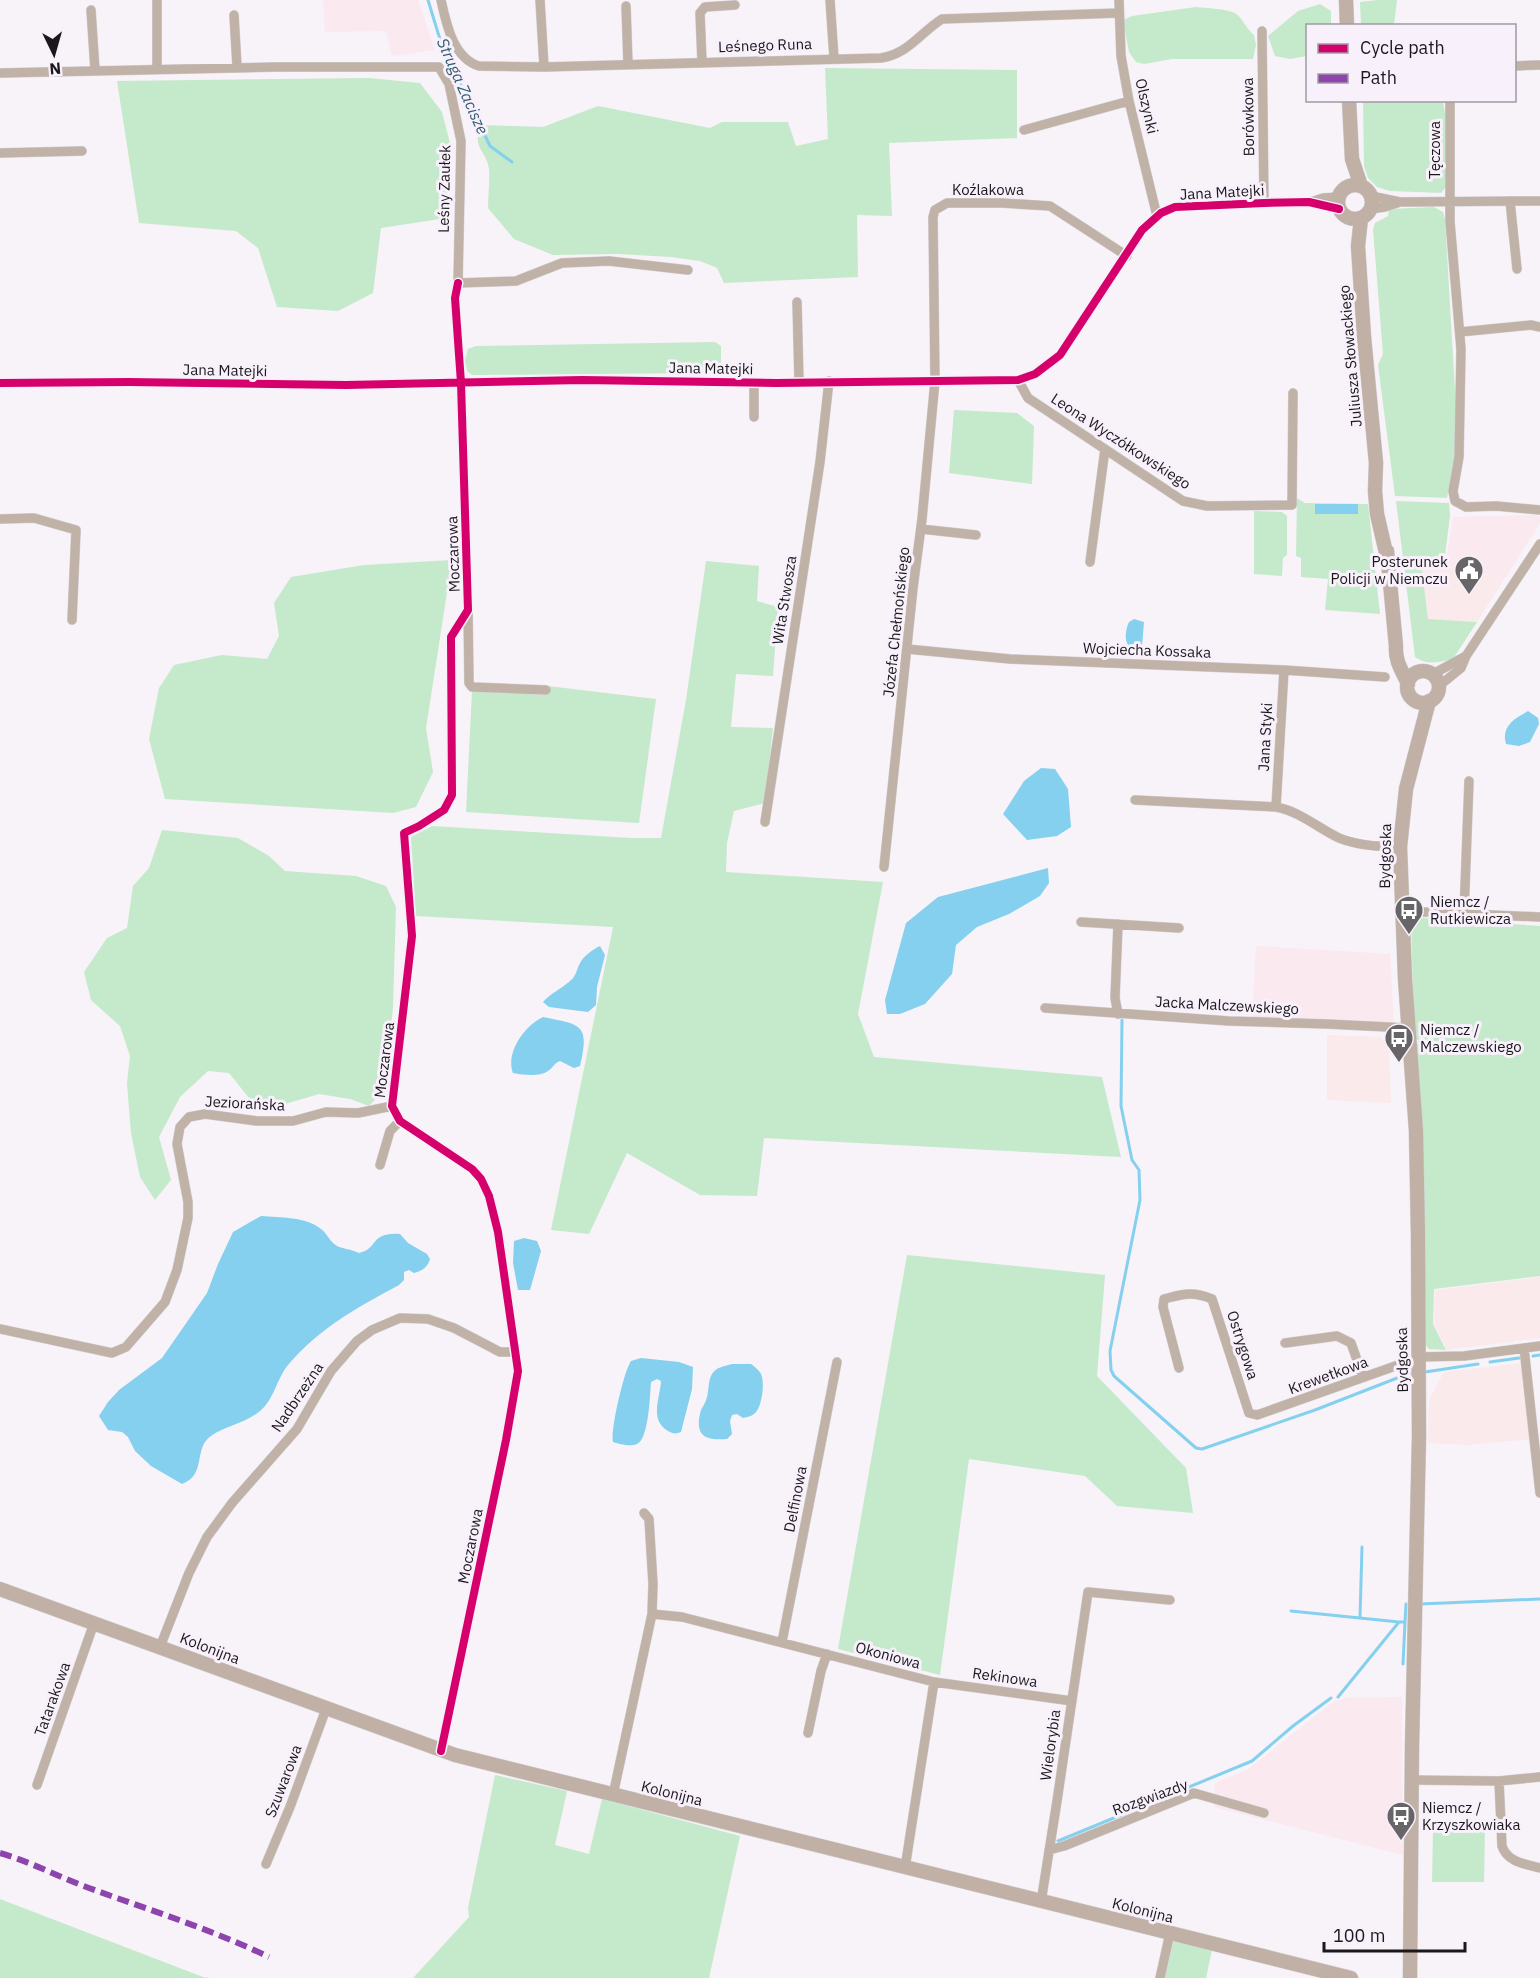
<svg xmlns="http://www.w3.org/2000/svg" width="1540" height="1978" font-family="'IBM Plex Sans',sans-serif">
<rect width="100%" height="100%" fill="#f7f3f8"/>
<path fill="#faeaeb" d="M1445,566l60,12 -28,44 -49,-3 -6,-50z
M1327,1035l53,2 9,10 2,56 -64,-3z
M1540,1277v61l-93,12 -13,-26 1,-34z
M1522,1363l10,76 -64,6 -40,-2 1,-43 15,-28z"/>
<path fill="#fae9ef" d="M323,0h95l17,50 -43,6 -6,-25 -61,1z
M1536,515l4,2v6l-35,55 -60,-12 8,-49z
M1256,946l134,8 4,70 -142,-7z
M1402,1697l1,158 -189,-48 1,-24 32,-13 86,-68 12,-4z"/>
<path fill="#c5e9cb" d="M1378,0h19l-3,25h-33l-1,-23z
M1320,4l11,7v14l-23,1 -1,30 -17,3 -15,-3 -7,-20 30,-25z
M1196,7c10,1 31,2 39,6 8,5 11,16 19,22l2,10 -3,14h-81l-28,5 -8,-2 -7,-10 -6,-32 9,-4z
M825,68l192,2v68l-128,5 3,73 -35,-1 1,62 -134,6 -7,-15 -17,-7 -29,-4 -53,-3 -65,1 -39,-16 -26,-31c0,-13 2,-26 1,-39 -2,-19 -18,-20 -8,-44l62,2 55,-21 112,22 12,-6h66l8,24 32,-7z
M369,78l51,5 22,29 9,35 -5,71 -65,10 -8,65 -35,18 -61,-4 -19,-59 -22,-17 -97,-8 -22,-142z
M1363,101h80l4,24 -1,54 -1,9 -4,5 -51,-2 -13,-4 -9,-9 -4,-12z
M1434,207l9,5 2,7 10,172v65l-8,42 -52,-2 -17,-131 5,-11 -10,-124 2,-7 13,-7 1,-7z
M715,342l6,4v21l-3,4 -11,2 -235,2 -5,-4 -2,-11 3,-11 8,-3z
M954,410l63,3 17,13 -2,58 -83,-11z
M1297,498l8,5 63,1 12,110 -55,-4 3,-31 -27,-2v-19l-5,-2z
M1396,501l53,2 1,13 -6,47 -22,7 6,49 49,3 -24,37c-14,3 -26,7 -38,-2z
M1254,511l28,1 5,4v39l-4,3 -1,18 -28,-2z
M452,560l-26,168 7,44 -17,35 -23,6 -228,-14 -16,-60 10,-51 15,-23 48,-10 45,4 12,-23 -5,-33 17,-26 73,-12z
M706,561l53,5 -2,35 21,6 -5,69 -37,-2 -5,53 42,1 -8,75 -31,8 -7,32 -1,29 157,10 -25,132 16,43 228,20 19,80 -357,-19 -7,58 -57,-1 -73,-42 -38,81 -38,-4 62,-303 -197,-11 -5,-79 21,-11 199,12h30l25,-138z
M548,686l108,13 -17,124 -173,-11 6,-121 76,4z
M162,830l76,8 31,18 16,15 71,5 30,10 10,21 -3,100 -8,82 -16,17 -19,-7 -31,-5 -51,15 -19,-11 -20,-25 -21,-2 -28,26 -21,40 12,43 -16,20 -15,-23 -9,-44 -4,-50 3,-27 -10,-30 -29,-26 -7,-28 23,-34 20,-10 6,-42 16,-18z
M1411,917l129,9v350l-106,13 -1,35 13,26 -17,-1 -4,-5 -11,-299 4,-1v-4l-4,-2z
M907,1255l198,20 -8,101 89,92 7,45 -76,-7 -32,-30 -116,-17 -29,216 -102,-26z
M495,1775l72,16 -12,54 34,9 13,-55 138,37 -31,142h-296l56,-61 -1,-9z
M1433,1830h52l-1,52h-52z
M0,1899l203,78 7,1h-210z
M1173,1942h3l36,8 -6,28h-41z"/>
<path fill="#84d0ee" d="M1315,504h43v10h-43z
M1134,619l10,3 -2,24 -14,-1c-4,-6 -2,-17 1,-23z
M1528,711l10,7 1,6 -9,18 -11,4 -13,-2c-5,-18 8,-25 22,-33z
M1041,768l14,1 13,20 3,38 -14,9 -30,4 -24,-26 21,-33z
M1048,868l1,15 -9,13 -31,18 -32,13 -21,18 -4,29 -27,30 -25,10h-13l-2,-14 21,-77 32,-26z
M600,946l5,9 -8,32 -1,18 -8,7 -39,-5 -6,-5c8,-9 18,-13 27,-21 6,-5 6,-9 9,-16 4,-9 13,-15 21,-19z
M543,1017c38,8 47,6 37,49l-6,2 -14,-7c-6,2 -7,7 -12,10 -9,6 -24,4 -35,2 -8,-20 12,-48 30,-56z
M261,1216c20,2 44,0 60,13 6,4 8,12 16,17 6,3 14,3 22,7 20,-4 10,-21 41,-19l8,9 19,11 3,5c-2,8 -8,12 -16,14l-5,-3 -5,2v8l-5,5c-41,22 -81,44 -111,80 -11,13 -14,35 -28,46 -14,12 -35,15 -49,25 -18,12 -4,39 -29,48l-31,-18 -16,-15 -7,-14 -6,-5 -14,-2 -9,-14 9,-14 11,-12 43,-32 45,-65 11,-29 15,-32z
M524,1238l13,3 4,10 -11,39h-12l-5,-27 1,-22z
M641,1358l38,4 14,5 -1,22 -11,43c-5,2 -8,2 -13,-1 -19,-11 -8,-32 -7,-50l-4,-2 -6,3c-1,12 -2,57 -14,62 -6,3 -18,0 -24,-2 -3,-11 11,-71 18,-81z
M732,1364h19c4,3 8,6 10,10 4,9 1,31 -5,38 -3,4 -9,5 -13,6l-6,-4 -5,1 -2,6 2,13 -5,5c-23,2 -33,-4 -26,-29 2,-4 5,-8 6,-13 2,-7 1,-17 5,-23 4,-7 13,-8 20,-10z"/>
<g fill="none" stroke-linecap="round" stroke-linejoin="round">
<path stroke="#84d0ee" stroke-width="3" d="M428,0l14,46 48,100 22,16
M1122,1020l-1,86 11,54 7,10 1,30 -30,151 1,19 3,6 82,72 6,1 113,-39 95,-37
M1533,1356l7,-1
M1490,1362l29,-4
M1425,1372l53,-8
M1420,1604l120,-5
M1291,1611l108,11
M1360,1617l2,-70
M1403,1664l2,-42
M1338,1697l61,-75h6l1,-18
M1058,1841l194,-80 41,-35 38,-28"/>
<g stroke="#d3d1d4" stroke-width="10">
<path id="street" d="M441,0c5,23 12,58 38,66l65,1 337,-9c27,-4 39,-25 61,-39l177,-6
M540,0l4,67
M830,0l4,58
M1119,0l2,56 8,45 28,115
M626,6l2,58
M91,10l4,60
M234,15l3,52
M1262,31l2,172
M702,62l-2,-49 5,-6 30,-2
M1514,66l26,-1
M157,69v-69
M0,73l275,-6h164l10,17 12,57 -3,142 58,-2 46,-18 47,-2 79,9
M1450,100v122l11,127 -2,108 -6,34 2,10 11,6 30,-1 44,4
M1024,130l105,-29
M0,153l82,-2
M1371,196l29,6 140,-1
M1510,201l7,68
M1311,202l12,-4 15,-1
M1371,209l14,-2 15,-5
M797,302l2,80
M1460,332l71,-7 9,2
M1018,380l10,18 155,103 24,5 85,-1 1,-112
M0,383l129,-1 217,3 236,-5 194,3 242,-3 17,-6 25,-19 82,-125 19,-17 14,-6 89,-4 45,-1 30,7
M754,417v-35
M0,519l34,-1 42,12 -4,90
M921,529l55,6
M1090,562l15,-113
M468,610l1,73 3,4 74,3
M907,649l103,10 274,11 101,7
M1433,674l33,-18
M1439,686l22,-18 5,-12 74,-112
M1135,800l141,7c23,4 42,21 63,31 17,7 42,9 61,9
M1276,807l8,-137
M765,822l55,-360 9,-81
M884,867l29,-279 9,-69 13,-138 -2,-164 2,-7 12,-7h55l48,3 77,50
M1402,911l138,6
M1464,914l5,-133
M1081,922l98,6
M1045,1008l184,13 98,3 81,4
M1118,1014l-3,-16 3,-74
M380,1165l10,-34 10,-10
M0,1329l112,24 14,-6 39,-45 12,-32 11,-52v-16l-11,-58 3,-17 9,-10 16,-3 52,7h36l33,-9 32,1 34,-7
M1285,1343l52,-7 14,7 12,34
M1524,1348l16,145
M1418,1357l46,-1 76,-10
M1179,1368l-16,-61 1,-8c20,-5 28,-8 48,0l37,114 8,2 144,-51 17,-2
M644,1513l5,6 4,65 -1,30
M782,1642l55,-280
M160,1647l29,-74 18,-36 25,-34 65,-74 34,-58 26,-30 15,-11 28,-12 28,1 26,9 46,24h15
M934,1682l138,19
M808,1733l13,-62 6,-17
M441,1751l65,-311 12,-69 -20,-139 -9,-36 -8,-17 -9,-10 -72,-48 -8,-15 20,-170 -8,-103 15,-7 25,-16 8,-15 -1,-158 17,-27 -7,-227 -6,-85 3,-15
M1411,1780l88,1 41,-4
M1499,1781l3,65c5,16 23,18 38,22
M37,1785l57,-162
M613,1795l39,-181 30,3 252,65 -29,186
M1049,1850l15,-4 130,-53 70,20
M266,1864l24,-57 36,-98
M1041,1902l16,-101 31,-209 82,8
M1160,1978l10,-45"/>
</g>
<g stroke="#d3d1d4" stroke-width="15">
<path id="secondary" d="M1346,0l1,26
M1349,100l3,59 9,27
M1338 202a17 17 0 1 1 34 0a17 17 0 1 1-34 0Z
M1361,218l-3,28 6,91 12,126 -1,28 2,23 10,43
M1387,551l9,95c-1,16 6,24 12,38
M1407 687a16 16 0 1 1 32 0a16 16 0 1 1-32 0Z
M0,1589l455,166 896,223
M1410,1978l2,-232 7,-310 -1,-201 -2,-104 -11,-152 -5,-132 6,-58 23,-88"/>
</g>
<use href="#street" stroke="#c1b2a8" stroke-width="9"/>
<use href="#secondary" stroke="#c0b0a6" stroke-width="14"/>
<path stroke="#8e44ad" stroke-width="6" stroke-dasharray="12 6" stroke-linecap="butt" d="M0,1853c31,9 59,24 89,35 60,22 122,41 180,69"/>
<g stroke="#f8f0fb" stroke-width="11">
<path id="cycleway" d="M0,383l129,-1 217,3 236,-5 194,3 242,-3 17,-6 25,-19 82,-125 19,-17 14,-6 89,-4 45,-1 30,7
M441,1751l65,-311 12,-69 -20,-139 -9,-36 -8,-17 -9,-10 -72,-48 -8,-15 20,-170 -8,-103 15,-7 25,-16 8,-15 -1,-158 17,-27 -7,-227 -6,-85 3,-15"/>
</g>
<use href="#cycleway" stroke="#d6006c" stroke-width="8"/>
</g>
<defs>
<g id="civic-pin" transform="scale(1.5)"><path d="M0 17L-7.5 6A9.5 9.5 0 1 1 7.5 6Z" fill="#686569" stroke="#f8f0fb"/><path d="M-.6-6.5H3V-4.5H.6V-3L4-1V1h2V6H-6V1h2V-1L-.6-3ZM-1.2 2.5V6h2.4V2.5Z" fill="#fff"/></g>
<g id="bus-pin" transform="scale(1.5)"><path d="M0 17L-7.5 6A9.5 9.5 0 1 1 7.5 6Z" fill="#686569" stroke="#f8f0fb"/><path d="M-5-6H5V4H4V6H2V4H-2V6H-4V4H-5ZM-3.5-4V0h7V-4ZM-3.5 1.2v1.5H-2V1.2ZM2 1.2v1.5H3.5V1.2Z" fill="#fff"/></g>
</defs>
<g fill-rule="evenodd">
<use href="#civic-pin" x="1469" y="570"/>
<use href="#bus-pin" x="1409" y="910"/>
<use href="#bus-pin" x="1399" y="1038"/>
<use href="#bus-pin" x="1401" y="1816"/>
</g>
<g text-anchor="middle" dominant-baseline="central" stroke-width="6" stroke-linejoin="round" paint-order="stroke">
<g font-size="15" fill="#1b181c" stroke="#f8f0fb">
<text transform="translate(765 45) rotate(-2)">Leśnego Runa</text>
<text transform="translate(1147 106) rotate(77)">Olszynki</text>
<text transform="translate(1248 117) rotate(-91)">Borówkowa</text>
<text transform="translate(1434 150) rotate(-90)">Tęczowa</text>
<text transform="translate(444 189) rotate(-89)">Leśny Zaułek</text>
<text x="988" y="189">Koźlakowa</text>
<text transform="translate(1222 192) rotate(-3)">Jana Matejki</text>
<text transform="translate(1350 356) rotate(-95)">Juliusza Słowackiego</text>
<text transform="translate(711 368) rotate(1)">Jana Matejki</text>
<text transform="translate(225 370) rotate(1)">Jana Matejki</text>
<text transform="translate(1121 441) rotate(33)">Leona Wyczółkowskiego</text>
<text transform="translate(453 554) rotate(-92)">Moczarowa</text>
<text transform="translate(784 600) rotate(-81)">Wita Stwosza</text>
<text transform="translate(896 622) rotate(-84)">Józefa Chełmońskiego</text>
<text transform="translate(1147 650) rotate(2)">Wojciecha Kossaka</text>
<text transform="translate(1265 737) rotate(-87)">Jana Styki</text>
<text transform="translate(1385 856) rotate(-89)">Bydgoska</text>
<text transform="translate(1227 1005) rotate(3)">Jacka Malczewskiego</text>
<text transform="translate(384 1060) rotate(-83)">Moczarowa</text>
<text transform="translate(245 1103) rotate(3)">Jeziorańska</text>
<text transform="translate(1243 1345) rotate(72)">Ostrygowa</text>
<text transform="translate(1402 1360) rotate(-91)">Bydgoska</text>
<text transform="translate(1328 1375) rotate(-20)">Krewetkowa</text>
<text transform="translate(297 1397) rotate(-56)">Nadbrzeżna</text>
<text transform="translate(795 1499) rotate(-79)">Delfinowa</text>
<text transform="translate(470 1546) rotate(-79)">Moczarowa</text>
<text transform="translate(210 1648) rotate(21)">Kolonijna</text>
<text transform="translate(888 1655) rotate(15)">Okoniowa</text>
<text transform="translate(1005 1677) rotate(8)">Rekinowa</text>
<text transform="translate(52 1699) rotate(-70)">Tatarakowa</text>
<text transform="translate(1050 1745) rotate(-82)">Wielorybia</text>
<text transform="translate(283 1781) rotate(-69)">Szuwarowa</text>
<text transform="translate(672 1793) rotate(14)">Kolonijna</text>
<text transform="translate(1150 1797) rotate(-20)">Rozgwiazdy</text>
<text transform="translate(1143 1910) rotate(14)">Kolonijna</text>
</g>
<g font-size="15" fill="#1b181c" stroke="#f8f0fb" text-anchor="start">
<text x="1448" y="561" text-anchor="end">Posterunek<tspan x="1448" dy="17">Policji w Niemczu</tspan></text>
<text x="1430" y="901">Niemcz /<tspan x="1430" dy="17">Rutkiewicza</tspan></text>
<text x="1420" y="1029">Niemcz /<tspan x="1420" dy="17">Malczewskiego</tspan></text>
<text x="1422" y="1807">Niemcz /<tspan x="1422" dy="17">Krzyszkowiaka</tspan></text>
</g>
<g font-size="16" font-style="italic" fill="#2e5c6e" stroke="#f8f0fb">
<text transform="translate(463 86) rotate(66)">Struga Zacisze</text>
</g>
</g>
<rect x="1306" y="24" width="210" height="78" fill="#f8f0fb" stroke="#a09aa2" stroke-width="1.5"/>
<rect x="1318" y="44" width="30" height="9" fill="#d6006c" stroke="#a09aa2" stroke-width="1.5"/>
<text x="1360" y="54" font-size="18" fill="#1b181c">Cycle path</text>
<rect x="1318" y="74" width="30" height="9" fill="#8e44ad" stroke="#a09aa2" stroke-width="1.5"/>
<text x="1360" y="84" font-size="18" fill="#1b181c">Path</text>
<g transform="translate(54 54) rotate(175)" stroke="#f8f0fb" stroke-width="4.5" paint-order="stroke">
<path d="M0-4.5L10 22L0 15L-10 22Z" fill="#1b181c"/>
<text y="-9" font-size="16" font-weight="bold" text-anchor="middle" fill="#1b181c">N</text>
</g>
<path d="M1324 1942v9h141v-9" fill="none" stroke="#1b181c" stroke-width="3"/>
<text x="1333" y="1942" font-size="18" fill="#1b181c" stroke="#f8f0fb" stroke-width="4.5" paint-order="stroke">100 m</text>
</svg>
